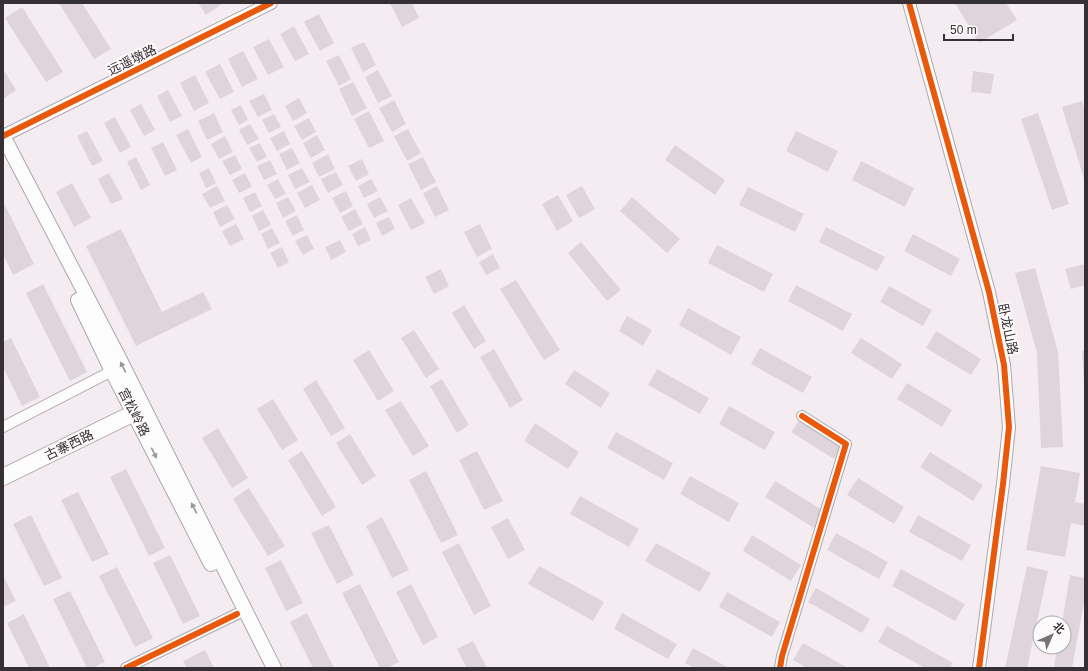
<svg xmlns="http://www.w3.org/2000/svg" width="1088" height="671" font-family="Helvetica,'Noto Sans SC',sans-serif">
<rect width="100%" height="100%" fill="#f4ecf1"/>
<path fill="#e0d4dc" d="M59,3h23l29,46 -17,10z
M198,3h22l1,2 -15,10z
M390,3h22l7,15 -17,9z
M955,3h51l11,17 -38,23z
M22,7l41,65 -17,10 -41,-64z
M319,14l15,29 -14,8 -16,-29z
M294,26l15,28 -14,7 -15,-27z
M269,39l15,28 -16,8 -15,-28z
M364,42l12,23 -13,7 -12,-24z
M243,51l15,28 -16,8 -14,-28z
M339,55l12,24 -12,7 -13,-25z
M220,64l14,28 -14,7 -15,-27z
M3,69l13,21 -13,9z
M378,70l14,26 -14,7 -13,-26z
M973,71l21,3 -3,20 -20,-2z
M195,75l14,28 -15,8 -14,-28z
M353,82l14,26 -15,8 -13,-27z
M168,90l14,26 -12,6 -13,-26z
M264,94l8,16 -14,7 -9,-16z
M299,98l8,15 -14,8 -8,-15z
M394,100l12,24 -14,8 -13,-24z
M1082,101l3,11v70l-23,-75z
M141,104l14,26 -11,6 -14,-26z
M241,105l7,15 -9,5 -8,-15z
M369,111l15,30 -15,7 -15,-29z
M214,113l9,19 -16,8 -9,-19z
M1038,113l31,91 -17,6 -31,-91z
M274,114l7,13 -12,6 -7,-13z
M115,117l16,30 -11,6 -16,-30z
M309,118l7,14 -14,8 -8,-14z
M250,124l9,15 -12,6 -8,-15z
M188,129l14,28 -11,6 -15,-28z
M408,129l13,24 -14,8 -13,-25z
M87,131l16,30 -11,5 -15,-30z
M284,131l6,13 -13,7 -7,-13z
M796,131l42,20 -10,21 -42,-21z
M317,135l8,15 -14,8 -8,-15z
M225,136l8,16 -14,7 -8,-15z
M163,142l14,28 -12,6 -14,-28z
M260,143l7,14 -10,5 -8,-14z
M675,145l50,35 -10,15 -50,-35z
M292,148l8,15 -13,7 -8,-16z
M328,154l7,15 -16,8 -7,-14z
M235,155l7,14 -12,6 -8,-14z
M136,157l14,28 -9,5 -14,-28z
M423,157l13,25 -15,8 -13,-26z
M362,159l7,15 -13,7 -8,-15z
M270,160l7,14 -13,6 -7,-14z
M861,161l53,27 -9,19 -53,-27z
M209,168l7,15 -10,5 -7,-15z
M302,168l8,14 -15,7 -7,-14z
M336,172l7,13 -15,8 -7,-14z
M109,173l14,26 -12,5 -13,-25z
M245,173l7,14 -13,6 -7,-13z
M278,179l8,15 -11,5 -8,-14z
M371,179l7,12 -14,7 -6,-12z
M72,183l19,35 -17,9 -18,-35z
M312,185l8,15 -15,8 -8,-15z
M217,186l8,15 -15,7 -8,-14z
M437,186l12,24 -14,7 -12,-24z
M582,186l13,23 -16,9 -13,-23z
M748,187l56,27 -9,18 -56,-27z
M346,191l7,15 -13,7 -8,-15z
M255,192l7,14 -12,6 -7,-14z
M558,195l15,26 -16,10 -15,-27z
M288,197l8,14 -13,7 -7,-15z
M380,197l8,14 -14,7 -7,-14z
M632,197l48,42 -13,14 -47,-42z
M411,198l14,25 -14,7 -13,-25z
M3,201l31,63 -21,11 -10,-21z
M227,205l8,14 -15,8 -7,-15z
M355,209l8,15 -14,7 -8,-14z
M263,210l8,15 -12,6 -7,-15z
M297,215l7,15 -11,6 -8,-15z
M389,217l6,12 -13,7 -6,-13z
M236,224l8,15 -14,7 -8,-15z
M480,224l12,25 -15,8 -13,-25z
M365,227l6,13 -13,6 -6,-12z
M826,227l59,30 -8,14 -58,-29z
M272,228l8,15 -12,6 -7,-15z
M121,229l41,83 41,-20 9,17 -76,37 -50,-100z
M913,234l47,25 -9,17 -47,-25z
M307,235l7,14 -11,6 -8,-14z
M340,240l6,12 -15,8 -6,-13z
M581,242l40,48 -14,11 -39,-48z
M717,245l56,29 -9,18 -56,-29z
M282,247l7,15 -11,6 -8,-15z
M493,254l7,14 -14,7 -7,-13z
M1085,264v21l-14,4 -6,-20z
M1035,268l23,84 5,95 -22,1 -4,-95 -22,-80z
M441,269l8,17 -15,8 -9,-17z
M516,280l44,70 -16,10 -44,-71z
M43,284l44,88 -17,9 -44,-88z
M796,285l56,29 -9,17 -55,-30z
M889,286l43,24 -9,16 -43,-24z
M464,305l22,36 -12,8 -22,-36z
M688,308l53,29 -10,18 -52,-30z
M627,316l25,14 -9,16 -24,-15z
M414,330l25,39 -13,9 -25,-40z
M936,331l45,28 -10,16 -45,-27z
M11,338l29,59 -18,9 -19,-39v-25z
M861,338l41,26 -10,15 -41,-26z
M760,348l52,29 -9,16 -52,-29z
M494,349l29,51 -13,8 -30,-51z
M369,350l25,41 -16,10 -25,-41z
M1082,351h3v32h-1z
M657,369l52,29 -9,16 -52,-29z
M574,370l36,23 -9,15 -36,-24z
M442,379l27,46 -12,8 -27,-47z
M316,380l29,48 -14,8 -28,-47z
M907,383l45,27 -10,17 -45,-28z
M273,399l25,41 -16,10 -25,-41z
M401,401l28,45 -16,10 -28,-46z
M729,406l46,26 -10,18 -46,-26z
M801,418l42,26 -9,15 -43,-27z
M535,423l44,29 -11,17 -44,-28z
M218,428l30,50 -16,10 -30,-50z
M616,432l57,31 -9,17 -57,-32z
M350,434l26,42 -14,9 -26,-42z
M302,451l34,56 -14,9 -34,-56z
M477,451l26,50 -19,9 -25,-50z
M930,452l53,33 -10,16 -53,-34z
M1041,466l39,7 -5,29 10,2v22l-14,-3 -6,34 -39,-7z
M126,469l39,79 -16,8 -39,-79z
M426,471l32,64 -17,8 -32,-63z
M690,476l49,27 -10,19 -49,-28z
M858,478l46,29 -10,17 -47,-29z
M775,481l49,30 -10,17 -49,-31z
M249,488l36,58 -17,10 -35,-57z
M78,492l31,62 -17,8 -31,-62z
M580,496l59,33 -10,18 -59,-33z
M31,515l31,63 -18,8 -31,-62z
M918,515l53,30 -9,16 -53,-29z
M382,517l27,53 -17,8 -26,-52z
M508,518l17,32 -17,9 -17,-32z
M329,525l25,50 -17,9 -26,-51z
M836,533l52,29 -9,17 -52,-29z
M752,535l49,30 -10,16 -48,-30z
M459,543l32,63 -17,9 -32,-63z
M656,543l55,30 -11,19 -55,-31z
M170,555l30,61 -17,8 -30,-61z
M281,560l22,43 -17,8 -21,-43z
M539,566l65,36 -11,19 -65,-37z
M1027,566l21,5 -21,97h-22z
M117,567l36,71 -18,9 -36,-71z
M901,569l64,35 -10,17 -63,-35z
M3,575l13,26 -13,6z
M1070,575l15,3v19l-13,71h-18l3,-21h7v-24h-2z
M360,584l39,78 -12,6h-7l-38,-75z
M411,584l27,53 -15,8 -27,-53z
M816,588l54,31 -8,14 -54,-31z
M70,591l35,71 -13,6h-5l-34,-69z
M727,592l53,30 -8,15 -53,-30z
M307,613l27,55h-21l-23,-46z
M622,613l55,31 -9,15 -54,-30z
M24,614l26,54h-21l-22,-45z
M887,626l66,37 -3,5h-25l-47,-26z
M473,641l14,27h-20l-10,-19z
M803,643l45,25h-41l-14,-8z
M693,648l36,20h-34l-10,-5z
M205,650l9,18h-27l-4,-7z"/>
<g fill="none" stroke-linecap="round" stroke-linejoin="round">
<g stroke="#aca7ab" stroke-width="12">
<path id="minor" d="M3,427l109,-56
M126,668l111,-54
M780,668l2,-12 64,-212 -44,-28"/>
</g>
<g stroke="#aca7ab" stroke-width="14">
<path id="tertiary" d="M909,3l80,289 15,73 5,62 -6,57 -24,184
M3,136l268,-133"/>
</g>
<g stroke="#aca7ab" stroke-width="16">
<path id="secondary" d="M3,136l116,222 155,310
M78,300l34,71 99,193"/>
</g>
<g stroke="#aca7ab" stroke-width="18">
<path id="primary" d="M3,477l131,-64"/>
</g>
<use href="#minor" stroke="#fdfcfd" stroke-width="10"/>
<use href="#tertiary" stroke="#fdfcfd" stroke-width="12"/>
<use href="#secondary" stroke="#fdfcfd" stroke-width="14"/>
<use href="#primary" stroke="#fdfcfd" stroke-width="16"/>
<g stroke="#fdfafc" stroke-width="8">
<path id="cycleway" d="M909,3l80,289 15,73 5,62 -6,57 -24,184
M3,136l268,-133
M126,668l111,-54
M780,668l2,-12 64,-212 -44,-28"/>
</g>
<use href="#cycleway" stroke="#e8590c" stroke-width="6"/>
</g>
<defs><path id="oneway-solid" d="M-6-.8H1V-3.2L6.5 0L1 3.2V.8H-6Z"/></defs>
<g fill="#9a9698">
<use href="#oneway-solid" transform="translate(123 367) rotate(-117)"/>
<use href="#oneway-solid" transform="translate(154 453) rotate(63)"/>
<use href="#oneway-solid" transform="translate(194 508) rotate(-117)"/>
</g>
<g text-anchor="middle" dominant-baseline="central" stroke-width="4" stroke-linejoin="round" paint-order="stroke">
<g font-size="13" fill="#363034" stroke="#fdfafc">
<text transform="translate(132 60) rotate(-26)">远遥墩路</text>
<text transform="translate(1008 329) rotate(78)">卧龙山路</text>
<text transform="translate(134 412) rotate(63)">宫松岭路</text>
<text transform="translate(69 445) rotate(-26)">古寨西路</text>
</g>
</g>
<rect width="1088" height="671" fill="none" stroke="#363034" stroke-width="8"/>
<g transform="translate(1052 635) rotate(45)"><circle r="19" fill="#fdfafc" stroke="#ada9ac"/>
<path d="M0-3L7 15L0 10L-7 15Z" fill="#787276"/>
<text y="-6" font-size="11" font-weight="bold" text-anchor="middle" fill="#363034">北</text>
</g>
<path d="M944 34v6h69v-6" fill="none" stroke="#363034" stroke-width="2"/>
<text x="950" y="34" font-size="12" fill="#363034" stroke="#fdfafc" stroke-width="3" paint-order="stroke">50 m</text>
</svg>
